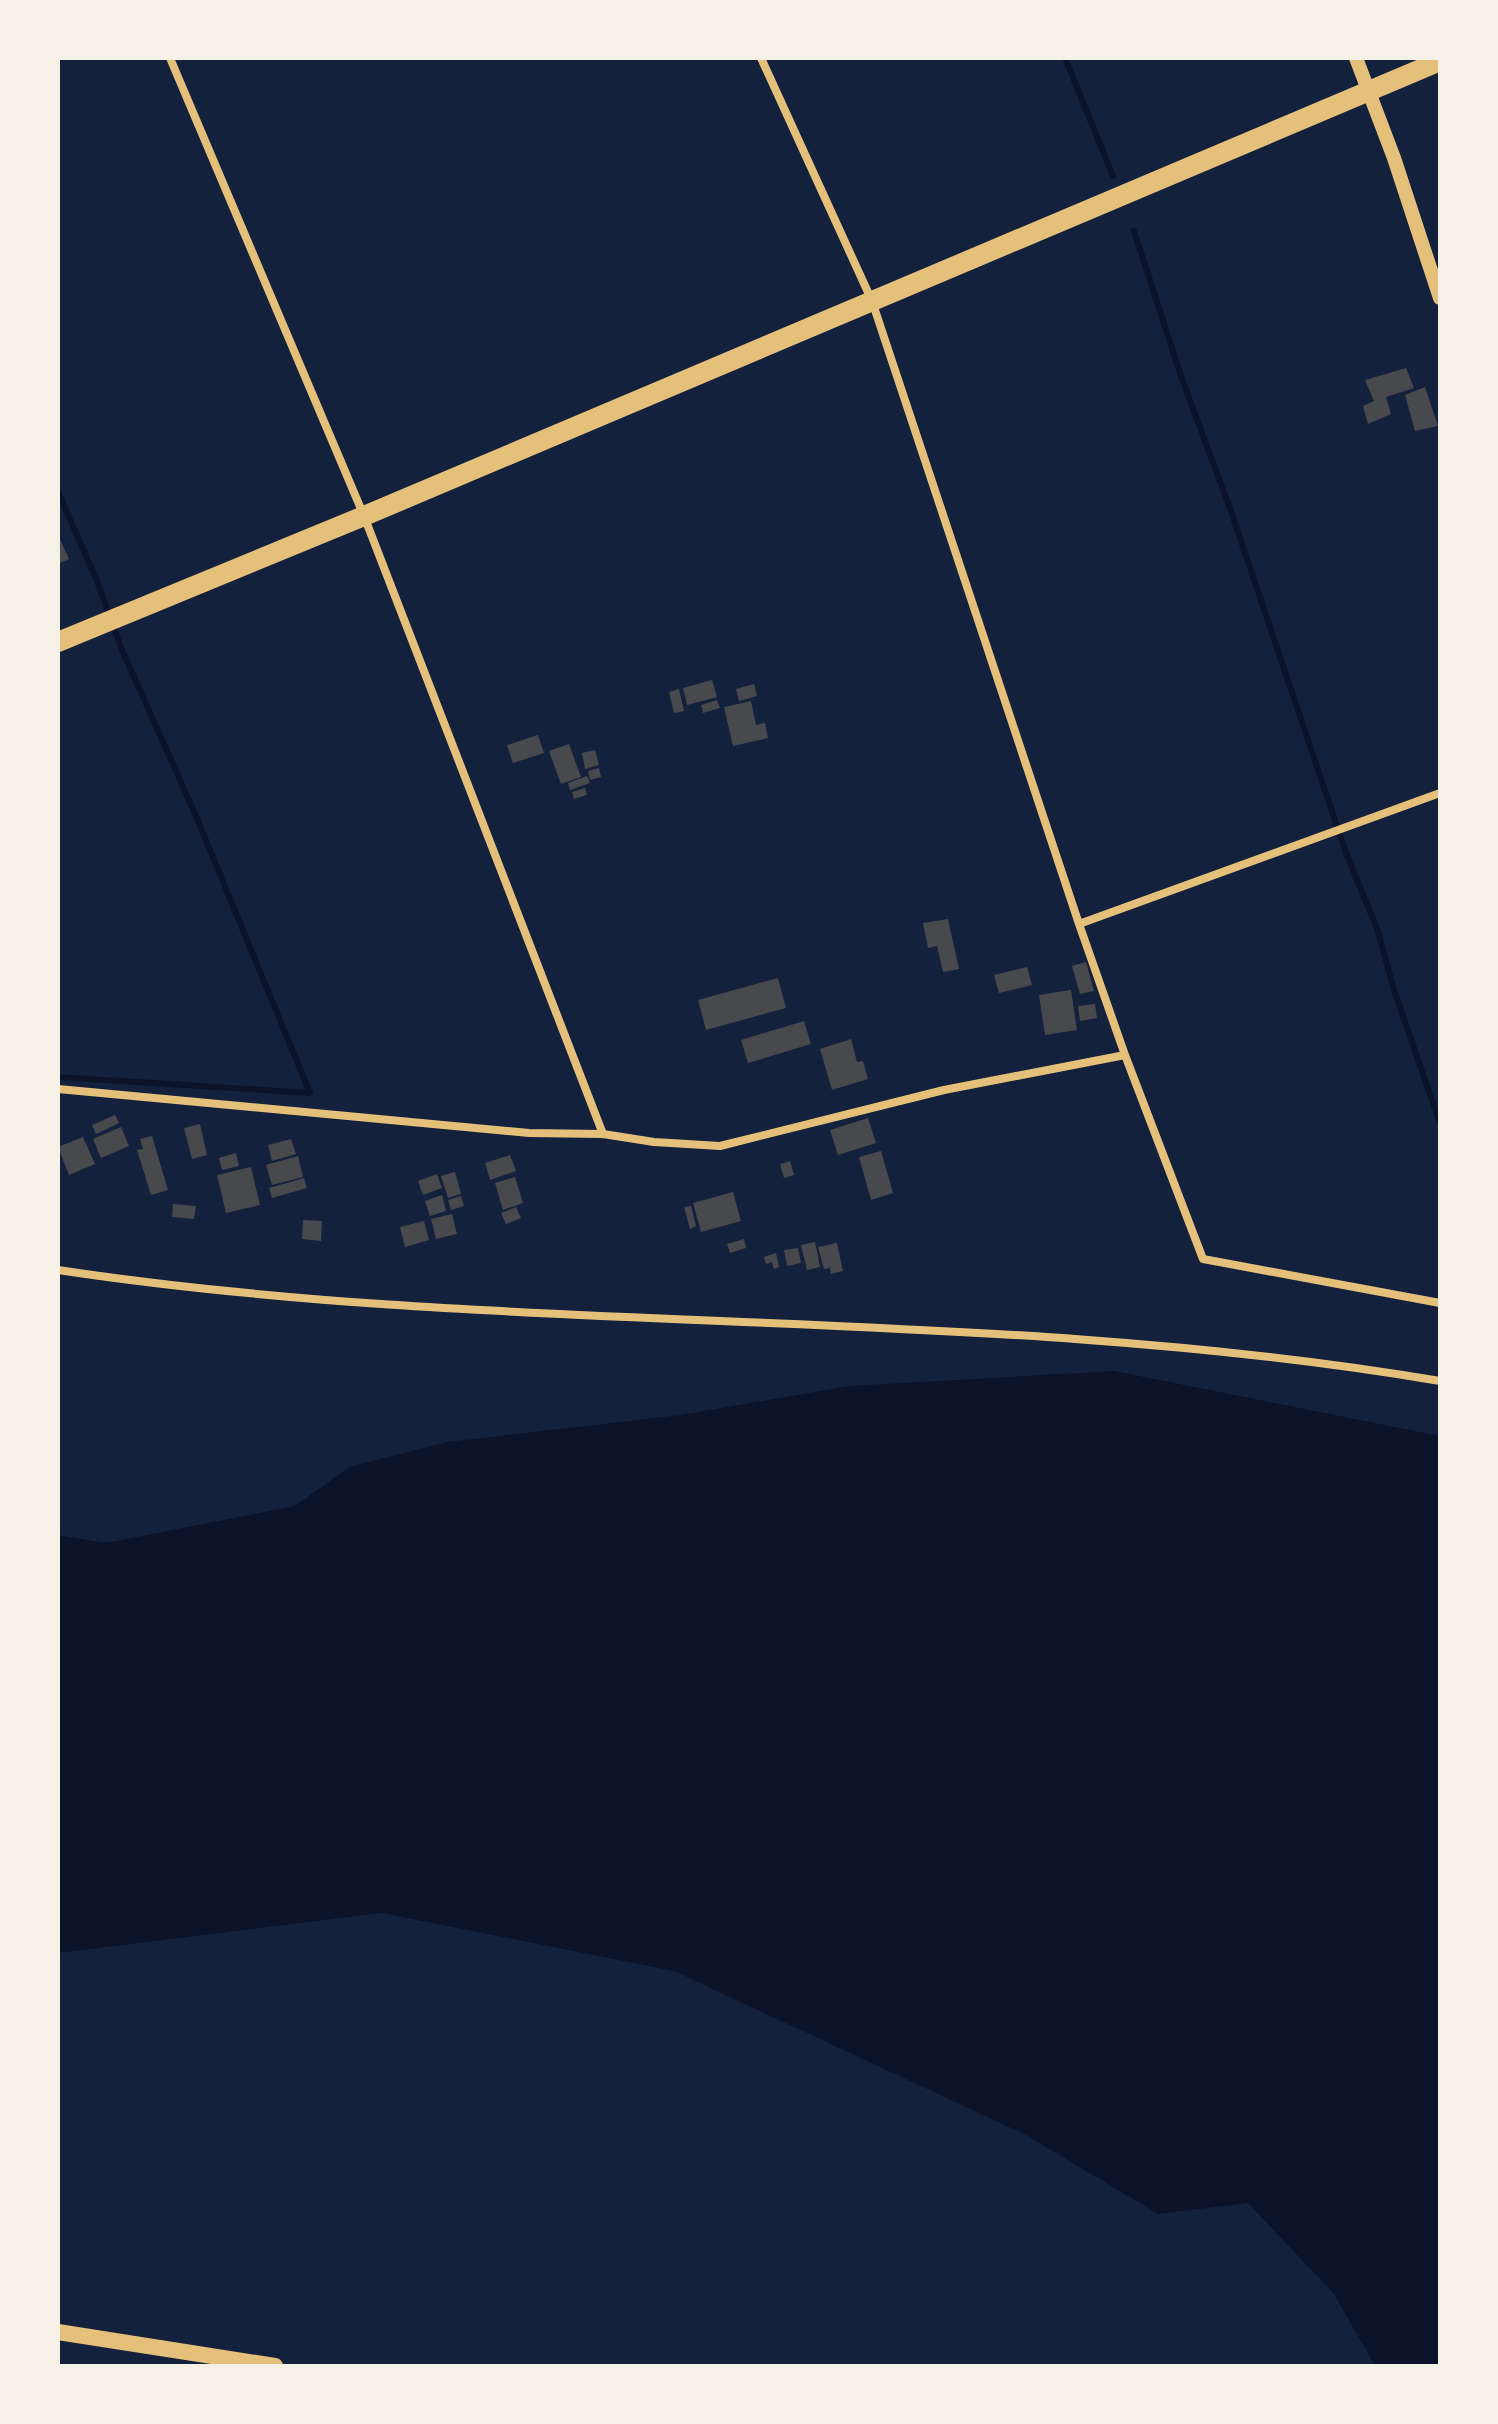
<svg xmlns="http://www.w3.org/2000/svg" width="1498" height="2424" font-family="'Nunito Sans',sans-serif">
<rect width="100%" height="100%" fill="#14213d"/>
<path fill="#0b132b" d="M1114,1371l326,65v930h-65l-41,-72 -86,-91 -90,11 -132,-79 -352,-164 -292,-58 -324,40v-418l48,8 189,-37 54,-39 98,-25 234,-27 168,-29z"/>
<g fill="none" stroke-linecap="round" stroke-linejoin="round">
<path stroke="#0b132b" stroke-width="6" d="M1065,58l48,118
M1134,231l47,145 51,138 114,339 32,78 16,59 46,133
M58,492l39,89 25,69 74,166 114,277 -252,-16"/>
</g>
<path fill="#48494c" d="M1406,368l8,20 -28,9 5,17 -23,10 -5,-18 11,-5 -9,-21z
M1425,387l13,39 -23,5 -10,-36z
M60,539l9,20 -11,5v-24z
M712,680l5,17 -30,8 -4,-17z
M754,684l3,12 -18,5 -3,-12z
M679,689l5,22 -10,2 -5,-21z
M717,700l3,8 -17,5 -2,-8z
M751,701l5,24 9,-2 3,15 -35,8 -9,-39z
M538,735l6,18 -31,10 -6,-18z
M569,744l12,33 -20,7 -12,-33z
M595,750l4,15 -14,4 -3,-16z
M599,768l2,9 -11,3 -2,-9z
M587,776l3,7 -20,7 -2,-7z
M585,788l2,7 -13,4 -2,-7z
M948,919l11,50 -16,3 -6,-26 -9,2 -5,-25z
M1086,962l8,29 -14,3 -8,-28z
M1027,967l5,18 -33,8 -5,-18z
M778,978l8,30 -80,22 -8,-30z
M1071,990l6,40 -32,5 -6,-40z
M1095,1004l2,14 -17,3 -2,-15z
M804,1021l7,23 -63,19 -7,-23z
M851,1039l6,23 6,-1 5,18 -36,11 -12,-41z
M115,1115l4,8 -23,11 -4,-9z
M868,1118l8,25 -38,12 -8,-25z
M200,1124l7,31 -15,4 -8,-31z
M121,1127l8,19 -28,12 -8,-19z
M152,1136l16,54 -17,5 -14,-45 6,-1 -3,-10z
M83,1137l12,27 -26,11 -11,-28z
M291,1139l5,15 -24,7 -4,-16z
M881,1151l12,42 -22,7 -12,-43z
M236,1153l3,13 -17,4 -3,-12z
M510,1155l6,16 -26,9 -5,-17z
M298,1156l5,21 -31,8 -6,-20z
M790,1161l4,14 -10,3 -4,-14z
M251,1167l9,38 -34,8 -9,-38z
M455,1172l6,22 -13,4 -7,-22z
M437,1174l5,14 -19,7 -5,-14z
M515,1177l8,26 -20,7 -8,-27z
M304,1178l3,10 -35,10 -3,-10z
M733,1192l8,29 -40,11 -8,-29z
M442,1195l4,16 -16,5 -5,-15z
M461,1196l3,10 -13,4 -3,-10z
M173,1204l23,2 -2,13 -22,-2z
M691,1206l5,20 -6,3 -6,-22z
M516,1207l5,11 -15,6 -5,-11z
M452,1214l5,20 -21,5 -5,-20z
M303,1220l19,1 -1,20 -19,-2z
M424,1221l5,19 -24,7 -5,-20z
M744,1239l2,9 -16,5 -3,-9z
M815,1242l5,25 -13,3 -6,-25z
M837,1243l6,28 -12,3 -1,-6 -6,1 -6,-22z
M798,1248l3,15 -14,3 -3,-16z
M776,1253l3,14 -5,2 -2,-7 -6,2 -2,-7z"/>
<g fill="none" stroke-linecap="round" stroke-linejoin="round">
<path stroke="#e5c07b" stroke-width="8" d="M170,58l194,458 239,618
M761,58l111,243 207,623 46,131 78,204 237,44
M1079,924l361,-131
M58,1089l471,44 74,1 51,8 66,4 224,-56 181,-35
M58,1270c458,69 925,33 1382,111"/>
<path stroke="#e5c07b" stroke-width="14" d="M1356,58l38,100 46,140"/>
<path stroke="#e5c07b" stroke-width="16" d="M58,2332l217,34"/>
<path stroke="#e5c07b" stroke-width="20" d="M58,642l306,-126 1076,-455"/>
</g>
<rect width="1498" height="2424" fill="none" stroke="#f6f1e7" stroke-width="120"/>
</svg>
